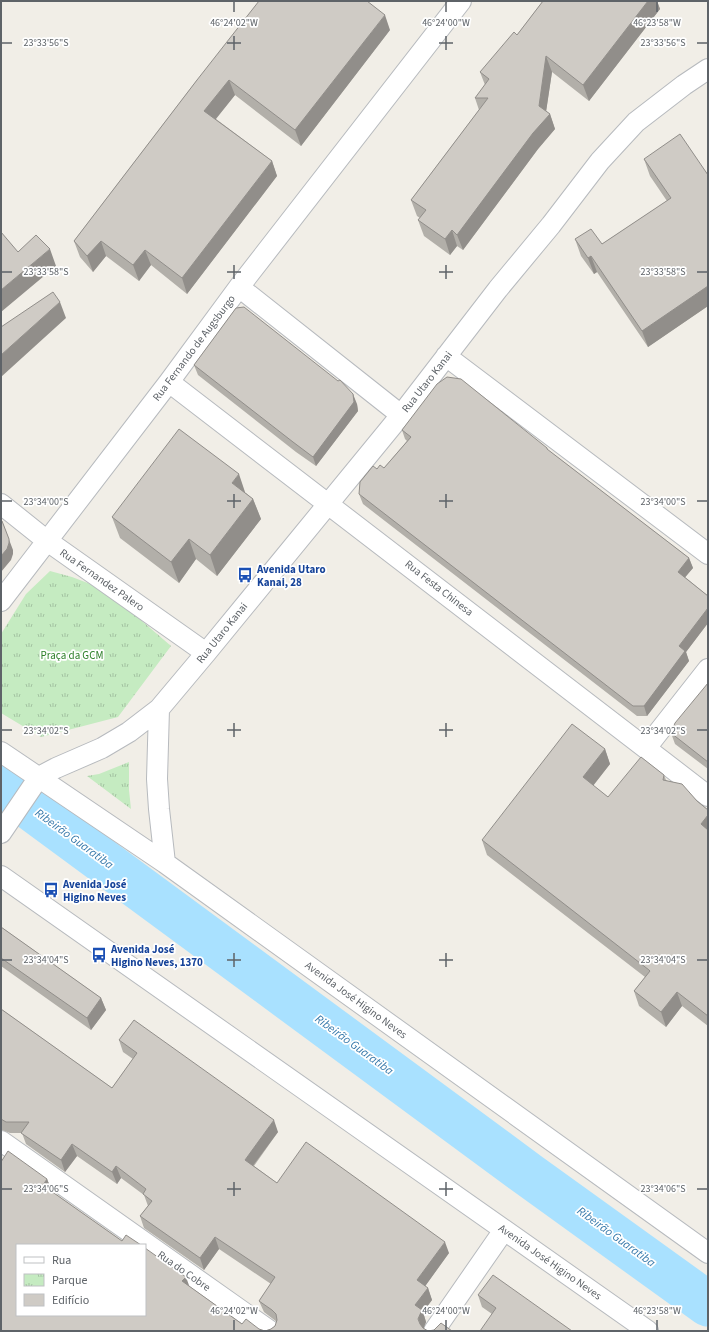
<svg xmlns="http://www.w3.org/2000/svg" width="709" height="1332" font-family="'Source Sans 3',sans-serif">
<defs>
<pattern id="park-tufts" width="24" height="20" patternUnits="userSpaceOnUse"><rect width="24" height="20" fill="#c5ebc1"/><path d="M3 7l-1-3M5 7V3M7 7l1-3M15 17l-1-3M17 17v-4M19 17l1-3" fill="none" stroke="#a3c2a1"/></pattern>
</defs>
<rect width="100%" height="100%" fill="#f1eee7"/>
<path fill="url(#park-tufts)" d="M50,571l22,6 34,13 65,56 -53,71 -77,20 -40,-24v-79l25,-40z
M129,762v28l2,19 -44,-33 12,-2z"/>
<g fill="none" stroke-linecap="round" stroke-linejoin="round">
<path stroke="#a9e1ff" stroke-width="45" d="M1,786l528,389 179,129"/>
<g stroke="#b7babe" stroke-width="22">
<path id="street" d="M239,287l162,128
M446,356l262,198
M169,382l539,414
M1,504l45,36 160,113
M1,601l168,-219 70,-95 222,-286
M159,709l-2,70 2,30 6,54
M646,748l62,-79
M1,752l164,111 543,390
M1,833l38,-56 17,-9 46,-20 27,-16 30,-23 47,-56 195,-238 97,-126 53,-64 49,-64 36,-39 48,-37 24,-16
M1,876l647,455
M1,1141l269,190
M434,1331l70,-101"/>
</g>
<use href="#street" stroke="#fff" stroke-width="20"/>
</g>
<path fill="#b2afa9" d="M543,1h114l3,8 -71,92 -37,-29 -6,39 4,3 5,15 -17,20 -75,101 -6,-4 -7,9 -26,-19 -6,-16 2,-2 -3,-2 -6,-16 68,-90 -4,-12 10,-13 -5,-13 37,-37z
M390,30l-89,116 -66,-51 -19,24 56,42 5,15 -90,118 -36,-29 -12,16 -33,-25 -13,16 -13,-15 -6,-16 123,-161z
M644,159l64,16v131l-60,41 -51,-75 -3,2 -13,-18 -6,-17 27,5 65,-43 -17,-25z
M194,365l163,39 1,7 -42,55 -20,-14 -98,-77z
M402,430l145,18 1,2 141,108 4,10 -8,9 23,19v27l-22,29 3,9 -42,55h-10l-274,-212 -4,-10 18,-25 7,-1 23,-27 -2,-2z
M246,493l7,6 8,20 -44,57 -21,-17 -17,24 -59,-45 -8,-21z
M708,683v86l-33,-25 -4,-11z
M605,749l5,15 -17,22 15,11 56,-22 2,5 31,21 11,9v216l-26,-20 -16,21 -27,-21 -5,-15 11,-14 -158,-122 -5,-15z
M1,927l100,71 5,12 -15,20 -90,-64z
M1,1009l111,79 21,-29 -10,-7 -4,-12 159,92 -24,34 23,17 172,70 -24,33 3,2 4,12 -9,12 3,10 -3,7 5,2h-427l46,-152 5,12h-1l71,50 67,45 53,38 23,7 6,-2 4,-3 2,-4 -13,-10 -5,-11 12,-17 -52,-35 -15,21 -60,-42 -4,-12 8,-10 -4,-11 -23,-17 -4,6 -40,-28 -12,16 -39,-28 -4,-11h-12l-8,-3h-1z
M478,1295l94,36 -80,-17 -10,-7z"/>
<path fill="#918e8a" d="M648,1h9l3,8 -71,92 -6,-16z
M385,15l5,15 -89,116 -6,-16z
M546,56l6,16 -7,47 5,-5 5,15 -17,20 -75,101 -6,-15 82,-129z
M229,80l6,15 -25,31 -6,-15z
M272,161l5,15 -90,118 -5,-16z
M452,230l5,16 -7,9 -5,-16z
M101,241l5,15 -13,16 -6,-16z
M50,249l6,17 -55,46v-22z
M145,250l6,15 -12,16 -6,-16z
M591,256l6,16 -3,2 -6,-16z
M708,286v20l-60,41 -6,-16z
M60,302l6,16 -65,59v-22z
M353,394l4,10 1,7 -42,55 -3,-9z
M239,474l7,21 -14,-12z
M253,499l8,20 -44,57 -7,-21z
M2,521l11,29v4l-2,6 -10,12z
M189,539l7,20 -17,24 -8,-21z
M689,558l4,10 -11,13 -4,-9z
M708,608v15l-22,29 3,9 -42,55 -3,-10 35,-60z
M605,749l5,15 -22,28 -5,-15z
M708,815v22l-7,-13z
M677,992l5,14 -16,21 -5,-15z
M101,998l5,12 -15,20 -4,-12z
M274,1120l4,12 -29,39 -4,-11z
M72,1144l5,12 -12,16 -4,-12z
M116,1166l5,12 -4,6 -5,-12z
M47,1179l5,12 -5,6 -4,-12z
M215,1237l4,12 -15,21 -4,-12z
M445,1242l4,11 -28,39 -4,-12z
M186,1277l4,11 -8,-7z
M428,1288l4,12 -9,12 3,10 -3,8 -3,-6 -5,-19z"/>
<path fill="#cfcbc5" stroke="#918e8a" d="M259,1h108l18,14 -90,115 -66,-50 -25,31 68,50 -90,117 -37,-28 -12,15 -32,-24 -14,15 -13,-15 123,-161z
M543,1h105l-65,84 -37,-29 -7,50 11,8 -17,19 -76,102 -5,-5 -7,9 -27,-19 8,-10 -15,-10 77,-102h-13l14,-19 -9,-7 34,-40 3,3z
M680,134l28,41v111l-66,45 -51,-75 -3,2 -13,-19 16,-10 11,15 69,-46 -27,-39z
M1,232l17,20 18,-17 14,14 -49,41z
M53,292l7,10 -59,53v-28z
M244,307l94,74 2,-1 13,14 1,8 -41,55 -20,-15 -99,-77 42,-57z
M447,377l14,2 86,69v1l142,109 -11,14 30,24v12l-29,38 6,5 -41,55h-11l-274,-212 1,-12 13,-16 4,3 3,-4 4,3 27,-31 -9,-7 35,-46z
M179,429l60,45 -7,9 21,16 -43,56 -21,-16 -18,23 -59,-45z
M2,521l7,18v4l-2,6 -6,7v-34z
M708,683v79l-37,-29 4,-10z
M572,724l33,25 -22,28 25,20 33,-40 23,18 -1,5 19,4 15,17 11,9v5l-7,9 7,6v186l-31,-24 -16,20 -27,-21 16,-20 -1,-1 -167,-130z
M1,927l100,71 -14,20 -86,-60z
M1,1009l111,79 25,-35 -18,-13 15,-20 140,100 -29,40 32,23 29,-41 139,100 -28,38 11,8 -13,17 7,5 -4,9 2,5 3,4 5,3 6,-1 7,-7 11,8h-451v-169l7,-11 39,28 -4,6 1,1 78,55 4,-6 15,10h-124v70h128v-67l41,29 -4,4 60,43 4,-5 13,10 6,2 6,-2 4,-3 2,-6 -1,-6 -4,-4 -13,-9 16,-24 -60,-40 -15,21 -60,-42 12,-15 -9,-7 3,-5 -30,-23 -4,6 -40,-28 -11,16 -40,-27 8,-11h-23l-5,-3z
M493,1275l79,56h-92l16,-23 -18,-13z"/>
<path fill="none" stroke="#5e6368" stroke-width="1.5" d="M234,2v10M446,2v10M657,2v10M234,36v14M446,36v14M2,43h10M227,43h14M439,43h14M697,43h10M234,265v14M446,265v14M2,272h10M227,272h14M439,272h14M697,272h10M234,494v14M446,494v14M2,501h10M227,501h14M439,501h14M697,501h10M234,723v14M446,723v14M2,730h10M227,730h14M439,730h14M697,730h10M234,953v14M446,953v14M2,960h10M227,960h14M439,960h14M697,960h10M234,1182v14M446,1182v14M2,1189h10M227,1189h14M439,1189h14M697,1189h10M234,1320v10M446,1320v10M657,1320v10"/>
<defs>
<g id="bus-bare" transform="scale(1.2)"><path d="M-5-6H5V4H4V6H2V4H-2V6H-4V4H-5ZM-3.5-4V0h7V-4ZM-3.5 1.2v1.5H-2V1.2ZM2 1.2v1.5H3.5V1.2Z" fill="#1a4fb4" stroke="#fff" stroke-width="2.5" paint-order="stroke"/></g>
</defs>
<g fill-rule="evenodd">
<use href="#bus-bare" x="245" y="575"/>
<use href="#bus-bare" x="51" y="890"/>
<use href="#bus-bare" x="99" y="955"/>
</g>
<g text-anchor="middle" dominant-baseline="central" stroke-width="3.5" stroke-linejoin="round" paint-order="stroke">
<g font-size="11" fill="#5e6368" stroke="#fff">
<text transform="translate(194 348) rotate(-53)">Rua Fernando de Augsburgo</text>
<text transform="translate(427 382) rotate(-52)">Rua Utaro Kanai</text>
<text transform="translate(102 580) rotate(35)">Rua Fernandez Palero</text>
<text transform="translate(439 588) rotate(38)">Rua Festa Chinesa</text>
<text transform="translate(222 633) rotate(-51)">Rua Utaro Kanai</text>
<text transform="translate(356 1000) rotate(36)">Avenida José Higino Neves</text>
<text transform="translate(550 1262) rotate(35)">Avenida José Higino Neves</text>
<text transform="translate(184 1271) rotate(35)">Rua do Cobre</text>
</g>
<g font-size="11" font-weight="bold" fill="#164399" stroke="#fff" text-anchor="start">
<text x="257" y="569">Avenida Utaro<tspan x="257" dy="13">Kanai, 28</tspan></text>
<text x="63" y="884">Avenida José<tspan x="63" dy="13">Higino Neves</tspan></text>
<text x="111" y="949">Avenida José<tspan x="111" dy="13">Higino Neves, 1370</tspan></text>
</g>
<g font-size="11" fill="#2f812b" stroke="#fff">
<text x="72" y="655">Praça da GCM</text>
</g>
<g font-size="12" font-style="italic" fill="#3578aa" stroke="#fff">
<text transform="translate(74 839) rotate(36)">Ribeirão Guaratiba</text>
<text transform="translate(354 1045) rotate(36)">Ribeirão Guaratiba</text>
<text transform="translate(616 1237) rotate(36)">Ribeirão Guaratiba</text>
</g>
</g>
<g font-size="10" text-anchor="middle" fill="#5e6368" stroke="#fff" stroke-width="3.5" stroke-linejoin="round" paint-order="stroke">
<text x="234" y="26">46°24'02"W</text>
<text x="446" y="26">46°24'00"W</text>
<text x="657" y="26">46°23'58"W</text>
<text x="46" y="46">23°33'56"S</text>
<text x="663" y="46">23°33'56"S</text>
<text x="46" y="275">23°33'58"S</text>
<text x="663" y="275">23°33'58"S</text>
<text x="46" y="505">23°34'00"S</text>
<text x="663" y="505">23°34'00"S</text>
<text x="46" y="734">23°34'02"S</text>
<text x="663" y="734">23°34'02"S</text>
<text x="46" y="963">23°34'04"S</text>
<text x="663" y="963">23°34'04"S</text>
<text x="46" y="1192">23°34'06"S</text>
<text x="663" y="1192">23°34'06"S</text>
<text x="234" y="1314">46°24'02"W</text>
<text x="446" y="1314">46°24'00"W</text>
<text x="657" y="1314">46°23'58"W</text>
</g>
<rect width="709" height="1332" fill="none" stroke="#5e6368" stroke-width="4"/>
<rect x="16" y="1244" width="130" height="72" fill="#ffffff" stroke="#bfc1c3"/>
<rect x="24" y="1257" width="20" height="6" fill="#ffffff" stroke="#bfc1c3"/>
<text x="52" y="1264" font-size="12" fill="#5e6368">Rua</text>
<rect x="24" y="1274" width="20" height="12" fill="url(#park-tufts)" stroke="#bfc1c3"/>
<text x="52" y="1284" font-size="12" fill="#5e6368">Parque</text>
<rect x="24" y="1294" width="20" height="12" fill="#cfcbc5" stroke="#bfc1c3"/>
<text x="52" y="1304" font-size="12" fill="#5e6368">Edifício</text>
</svg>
